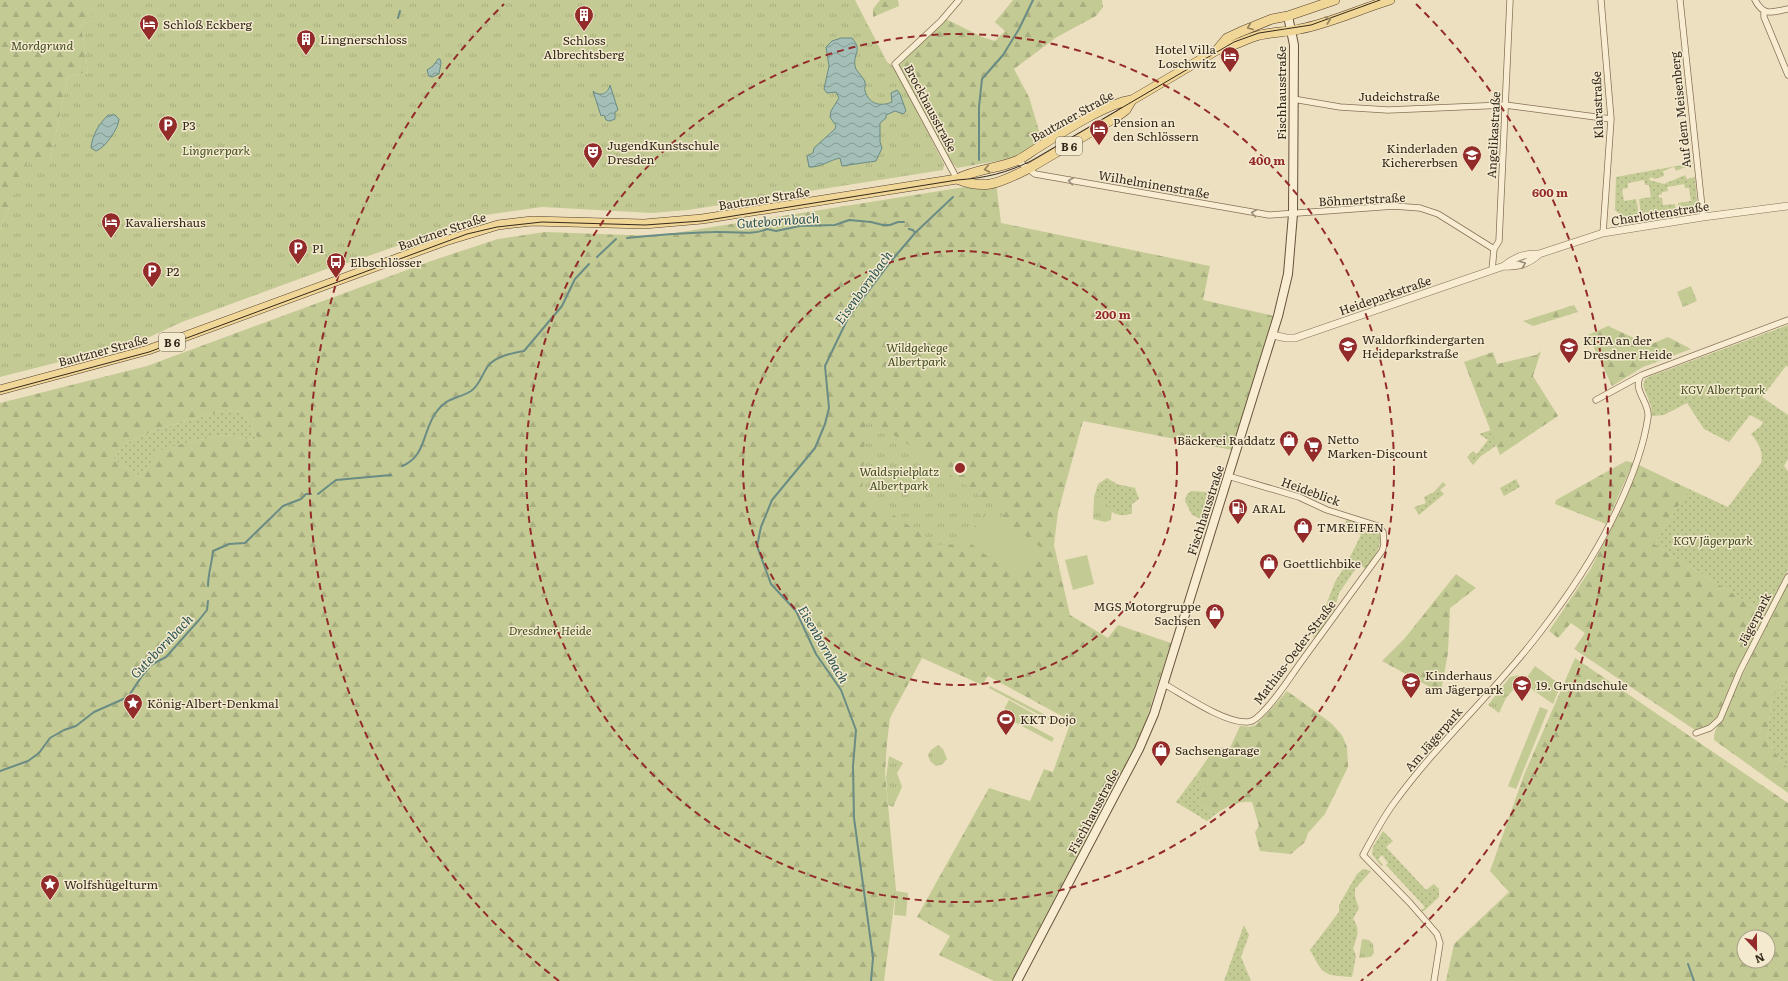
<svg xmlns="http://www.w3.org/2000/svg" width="1788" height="981" font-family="Literata,serif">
<defs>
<pattern id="grass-dots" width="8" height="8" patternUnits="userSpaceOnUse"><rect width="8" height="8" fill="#c3ca94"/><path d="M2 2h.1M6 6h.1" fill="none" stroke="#a8ae7f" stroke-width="1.8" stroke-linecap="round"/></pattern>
<pattern id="forest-firs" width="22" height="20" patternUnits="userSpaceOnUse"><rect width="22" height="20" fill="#c3ca94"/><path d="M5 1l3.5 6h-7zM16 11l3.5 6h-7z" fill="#a8ae7f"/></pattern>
<pattern id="park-tufts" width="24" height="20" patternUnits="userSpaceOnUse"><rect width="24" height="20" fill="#c3ca94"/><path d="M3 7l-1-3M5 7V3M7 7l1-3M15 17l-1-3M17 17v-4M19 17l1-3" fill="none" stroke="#a8ae7f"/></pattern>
<pattern id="water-waves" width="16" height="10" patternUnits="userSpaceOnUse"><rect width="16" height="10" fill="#a3bfb7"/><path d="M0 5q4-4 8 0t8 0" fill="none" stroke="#869b94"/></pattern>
</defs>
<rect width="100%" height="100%" fill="#ede0c0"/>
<path fill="url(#grass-dots)" d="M1693,163v1l-17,7 -2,-4 -11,4 1,5 -9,3 -5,-2 -1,3 15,4 21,-9 2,4 8,-2 2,24 -4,6 -15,2v-6l13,-2 -2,-13h-4l-1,-4 -17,3 1,4 -6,1v2l-4,1 2,3h2l1,7 12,-1 1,5 -35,5 -2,-15 12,-2 -2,-12h-4l-1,-5 -16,3v5l-6,1 2,12 12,-2 3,15 -16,3 -8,-7 1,-33z
M1788,325v42l-2,-1 -24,31 26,18v44l-4,7 4,5v99l-21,45 -113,-71 35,-55 39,18 33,-44c3,-11 -3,-21 -10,-29l10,-8 2,-4 -13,-7 -21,27 -25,-13 -17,-26 -23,12 -12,1 -1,-10 -8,-21 2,-6 6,-3z
M225,410l18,2 14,25 -4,3 -27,-5 -37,7 -30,9 -18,26 -28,-18 13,-16 32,-14z
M1491,430l6,15 -16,11 -8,9 -6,-8 6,-6 4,3 11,-14 -9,-6z
M1107,478l10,6 18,4 4,11 -7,5v9c-10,5 -25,2 -24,-13l-14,-3 4,-13z
M1516,479l4,8 -16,9 -4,-8z
M1443,482l3,3 -6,5 4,4 -25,21 -5,-8 12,-4 -2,-6 10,-5z
M1191,491l16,1 -3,23 -3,4 -9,-4 -7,-14 2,-7z
M1347,519c8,3 17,4 25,8 19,10 1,31 -6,42l-7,-5 -20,29 -4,16 -20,29 -5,-5 7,-15h4l14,-36 13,-21 13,-26 -17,-8z
M1788,678v89l-4,-2 -17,-24 5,-44z
M1197,774l6,15 -5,16 18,9 -9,7 -31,-19z
M1383,831l10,10 -7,6 40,43 8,-6 5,5v8l-15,14h-3l4,-4 -39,-42 2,-2 -6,-8 -4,4 5,6 -2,1 -9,-12 1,-7z
M1363,869l8,2 -16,18v8l4,11 -6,11c8,11 4,18 0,29l3,8 -4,21c-29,-2 -28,-1 -42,-27l29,-38v-7l18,-31z
M1244,925l5,10 -8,22 10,24h-27z"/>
<path fill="url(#forest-firs)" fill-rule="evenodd" d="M0,0h86l9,21 -14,2 7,49 -20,5 -18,84h-22l-28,69z
M880,0h18l1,6 -26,11v-8z
M1013,0h89l1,7 -7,9 -39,21 -43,32 15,28 13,44 -24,14 -10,4 -51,9 -6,-6 -52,-97 47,-46 36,18 13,4 10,-10 -10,-9z
M996,182l5,41 209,43 -7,34 71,16 -42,134 -149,-29 -25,91 -4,33 16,70 38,23 10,-13 53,18 -28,87 -8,17 -123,234h-18l-55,-26 11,-19 -33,-19 72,-129 41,13 14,-32 9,3 18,-51 -83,-45 -6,9 -60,-27 -32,60 -3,25 -2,30 11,117 -12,91h-884v-578l147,-37 287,-106 64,-21 47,-7 111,4zM225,410l18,2 14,25 -4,3 -27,-5 -38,7 -30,9 -17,26 -28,-18 13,-16 32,-14z
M1574,305l4,7 -45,14 -10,-5z
M1608,326l41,19 19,-8 23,12 -48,18 -31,19 -24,-51z
M1541,351l-8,25 25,40 -58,39 -36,-93 29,-10 4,12 39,-9z
M1626,461l7,2 -27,61 -51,-20 1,-4z
M1639,465l50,24 -35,55 113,71 -31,57 -19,46 -10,8 -12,4 -121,-81 11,-16 -14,-10 -13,15 -9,-7 41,-61 22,-43z
M1456,574l20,14 -26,20 -2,45 -7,38 -11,-4 -48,-26 23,-23z
M1788,583v95l-16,19 -5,44 17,24 4,2v26l-74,-53c0,-14 7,-17 12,-30 19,-43 41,-85 62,-127z
M1575,658l213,145v178h-342l8,-37 55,-52 -19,-21 34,-96zM1744,937h24v24h-24z
M1287,691l44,32 11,12 5,12 1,20 -23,47 -17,19 -3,9 -14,12 -31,-3 -5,-19 4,-6 -7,-24c-13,-1 -25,4 -36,12l-18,-9 5,-16 -6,-15 15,-22 5,2 5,-7 7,3 11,-24 9,1 7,-2z"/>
<path fill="url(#park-tufts)" d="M86,0h769l32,62 7,5 50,97 -1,6 -255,40 -36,3 -110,-6 -57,8 -131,46 -25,7 -147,54 -41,19 -141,36v-147l28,-70 22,1 18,-84 20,-5 -7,-49 13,-2z
M1691,286l6,15 -14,6 -6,-15z
M866,419l39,23 81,58 20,1 1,8 -4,9 -13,-10 -30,36 -23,1 -75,-52z
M1101,496l7,4v5l4,5 -1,10 -6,2 -12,-3 1,-22z
M1519,675l2,5 -2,3 -13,15 -7,15 -11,-8 22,-28z
M938,745l5,4 4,10 -4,5 -7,2 -6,-5 -2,-6 3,-5z
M889,756l14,7 -6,10 5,14 -9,20 -5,-2 -2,-28z
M1362,939l7,1 4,4 1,9 -3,4 -12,1z"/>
<path fill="#c3ca94" d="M990,509l50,38 -24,31 -50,-38z
M1087,555l7,29 -21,6 -8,-30z
M1535,666l26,19 -8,19 -30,-21z
M990,686l73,38 -1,3 -73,-39z
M1009,700l27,15 -6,10 24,13 -2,4 -51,-27z
M1540,707l8,3 -32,79 -8,-3z
M896,891l12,2 -2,23 -12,-1z"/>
<path fill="url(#water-waves)" stroke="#6a8c84" d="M841,38h11c11,13 1,14 3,28 1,6 8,10 10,16 1,3 -1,6 0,9 4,13 15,16 27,11l-1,-9 6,-3 3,4 6,17 -3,3 -8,-3 -9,4v3l-6,5v19l2,6 -6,13 -34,5 -2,-8c-10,2 -21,10 -31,9l-2,-11 6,-3 1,-5 21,-19 1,-3 -6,-9 1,-6 8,-13 -3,-6 -9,1 -3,-4 5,-23 -3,-19 6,-6z
M438,59h2l1,4 -2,11 -7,3 -3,-1 -2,-6 6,-4z
M610,85l8,25 -3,2v7l-5,2 -4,-1 -2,-5 -3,1 -8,-25c7,6 15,3 17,-6z
M108,115h7l4,4c0,9 -14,29 -23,32l-5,-3c1,-13 8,-24 17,-33z"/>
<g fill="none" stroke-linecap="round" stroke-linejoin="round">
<path stroke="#6a8c84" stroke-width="2" d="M398,18l2,-7
M979,160v-53l3,-28 21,-24 16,-26 14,-29
M909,229l4,1 2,3
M627,238c28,-3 58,-5 86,-6 16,-1 40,4 54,-3l9,2 24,-5 35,-1 14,-5 22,2 12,3h7l8,-3h6
M597,257l19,-18
M402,466c25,-10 20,-36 35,-55 10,-14 21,-12 34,-20 9,-6 11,-17 17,-25 8,-10 25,-13 36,-15l38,-45 13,-27 14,-15
M318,494l18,-14 55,-5
M208,586c0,-12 4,-23 5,-35l16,-7 16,-1 38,-37 18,-7 5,-5h5
M0,771l28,-10 11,-8 11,-15 14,-8 12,-4 18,-14 34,-15 14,-21 9,-11 15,-8 33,-37 8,-10 1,-9
M1688,964l6,17
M871,981l2,-23 -19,-140 -1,-52 3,-36 -15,-40 -25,-36 -20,-43 -25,-27 -14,-38 4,-19 11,-27 43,-52 10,-24 4,-16 -4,-42 23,-48 44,-58 23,-27 38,-36"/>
<g stroke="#857158" stroke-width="7">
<path id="minor" d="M1601,0l10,119 -8,114
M1680,0l23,217
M1755,0c9,17 17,12 33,9
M1764,12v5l24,58
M1293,99l47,8 48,3 117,-5 106,14
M1017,160l18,14 234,41 125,-9 26,2 18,6 56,35
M957,179l-62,-115 46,-43 18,-21
M1492,270l2,-21 5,-8 11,-241
M1596,400l46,-25 146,-55
M1164,684c20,11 60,39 83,38 5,0 9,-3 13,-7 16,-15 28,-35 41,-53 27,-37 54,-74 81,-111l2,-6 -1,-13 -5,-6 -51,-16 -28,-13 -71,-21
M1696,733l14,-5 10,-9 20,-48 48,-94
M1434,981l6,-38 -3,-9 -27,-31 -47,-48c10,-18 19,-36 31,-52 44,-61 102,-112 147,-172 26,-34 51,-71 70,-109 16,-32 32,-69 37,-105 2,-14 -15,-26 -8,-40"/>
</g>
<g stroke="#857158" stroke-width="8">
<path id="tertiary" d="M1504,266c14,1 25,-2 35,-12l64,-21 100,-16 85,-11
M1273,335l13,3h9l209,-72c11,-9 21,-13 35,-12"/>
</g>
<g stroke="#67523c" stroke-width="10">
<path id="secondary" d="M1017,981l122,-232 15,-35 124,-398 10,-42 5,-60 1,-169 -6,-29"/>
</g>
<g stroke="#533f2d" stroke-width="10">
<path id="primary" d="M1217,50c15,-3 28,-11 43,-15 13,-3 27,-3 40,-6 31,-6 60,-20 90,-29
M957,179c30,12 43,3 71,-10l90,-53 8,-6 6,-10
M0,390l148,-40 297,-109 53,-16 34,-4 112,3 58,-5 255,-40c19,-10 39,-10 59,-18 9,-4 17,-11 26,-16 22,-14 65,-42 90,-45l85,-50 10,-12 13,-6 32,-13 16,-3 47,-16"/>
</g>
<use href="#minor" stroke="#f8edd2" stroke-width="5.5"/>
<use href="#tertiary" stroke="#f8edd2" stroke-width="7"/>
<use href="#secondary" stroke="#f8edd2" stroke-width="8"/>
<use href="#primary" stroke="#f0d697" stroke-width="9"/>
<path stroke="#35291c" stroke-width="1" d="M0,392l149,-40 318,-118 30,-7 45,-5 103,3 57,-4 255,-41c29,-2 49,-7 74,-19l203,-119 25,-9 52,-8 69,-25"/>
</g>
<defs><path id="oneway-chevron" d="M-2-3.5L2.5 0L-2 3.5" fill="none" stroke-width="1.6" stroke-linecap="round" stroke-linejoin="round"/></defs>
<g stroke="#92805a">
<use href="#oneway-chevron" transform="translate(1328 20) rotate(-19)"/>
<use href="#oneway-chevron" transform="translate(1250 27) rotate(158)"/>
<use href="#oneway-chevron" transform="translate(987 169) rotate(169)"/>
</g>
<g stroke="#968b77">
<use href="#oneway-chevron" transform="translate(1071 181) rotate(-170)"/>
<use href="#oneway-chevron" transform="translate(1254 213) rotate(-170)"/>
<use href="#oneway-chevron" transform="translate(1523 264) rotate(-21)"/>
</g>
<g fill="none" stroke="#932b2a" stroke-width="2" stroke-dasharray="7 5">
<circle cx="960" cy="468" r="217"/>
<circle cx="960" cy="468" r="434"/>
<path d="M559 981A651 651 0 0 1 504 4M1416 4A651 651 0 0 1 1361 981"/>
</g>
<defs>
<g id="building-pin" transform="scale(1)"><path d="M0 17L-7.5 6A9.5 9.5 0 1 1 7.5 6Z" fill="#932b2a" stroke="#f4eacf"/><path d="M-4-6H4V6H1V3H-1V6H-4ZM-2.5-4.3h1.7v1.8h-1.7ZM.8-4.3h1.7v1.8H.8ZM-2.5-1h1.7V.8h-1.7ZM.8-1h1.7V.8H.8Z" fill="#fff"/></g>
<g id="hotel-pin" transform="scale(1)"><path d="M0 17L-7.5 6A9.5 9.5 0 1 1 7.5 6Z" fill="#932b2a" stroke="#f4eacf"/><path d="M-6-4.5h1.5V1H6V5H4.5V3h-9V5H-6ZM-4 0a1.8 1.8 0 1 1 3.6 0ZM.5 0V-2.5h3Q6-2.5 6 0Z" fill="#fff"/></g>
<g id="parking-pin" transform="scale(1)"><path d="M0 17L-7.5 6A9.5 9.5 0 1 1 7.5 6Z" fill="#932b2a" stroke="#f4eacf"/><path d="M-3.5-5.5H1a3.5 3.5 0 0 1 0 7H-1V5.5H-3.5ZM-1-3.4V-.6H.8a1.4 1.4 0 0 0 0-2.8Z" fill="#fff"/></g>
<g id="theatre-pin" transform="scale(1)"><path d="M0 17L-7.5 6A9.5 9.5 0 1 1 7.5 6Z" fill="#932b2a" stroke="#f4eacf"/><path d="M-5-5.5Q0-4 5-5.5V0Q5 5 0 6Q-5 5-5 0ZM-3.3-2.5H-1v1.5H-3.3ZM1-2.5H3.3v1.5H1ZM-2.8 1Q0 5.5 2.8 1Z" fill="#fff"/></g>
<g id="school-pin" transform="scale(1)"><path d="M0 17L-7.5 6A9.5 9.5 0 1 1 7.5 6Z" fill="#932b2a" stroke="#f4eacf"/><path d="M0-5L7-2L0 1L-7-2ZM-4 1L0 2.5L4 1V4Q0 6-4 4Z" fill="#fff"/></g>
<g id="bus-pin" transform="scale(1)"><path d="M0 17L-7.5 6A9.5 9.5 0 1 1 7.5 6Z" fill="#932b2a" stroke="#f4eacf"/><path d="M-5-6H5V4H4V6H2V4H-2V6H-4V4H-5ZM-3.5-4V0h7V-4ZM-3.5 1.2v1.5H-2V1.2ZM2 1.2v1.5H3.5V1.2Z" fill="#fff"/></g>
<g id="shop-pin" transform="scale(1)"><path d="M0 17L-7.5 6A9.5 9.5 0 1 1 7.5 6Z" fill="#932b2a" stroke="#f4eacf"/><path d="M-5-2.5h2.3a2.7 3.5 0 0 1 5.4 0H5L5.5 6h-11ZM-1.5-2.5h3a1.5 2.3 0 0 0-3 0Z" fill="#fff"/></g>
<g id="supermarket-pin" transform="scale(1)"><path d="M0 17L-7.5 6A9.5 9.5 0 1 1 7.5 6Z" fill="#932b2a" stroke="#f4eacf"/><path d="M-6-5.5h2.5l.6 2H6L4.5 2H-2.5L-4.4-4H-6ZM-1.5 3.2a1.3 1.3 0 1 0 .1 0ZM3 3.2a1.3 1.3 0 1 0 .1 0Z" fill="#fff"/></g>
<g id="fuel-pin" transform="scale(1)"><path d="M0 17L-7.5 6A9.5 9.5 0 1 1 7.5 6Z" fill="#932b2a" stroke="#f4eacf"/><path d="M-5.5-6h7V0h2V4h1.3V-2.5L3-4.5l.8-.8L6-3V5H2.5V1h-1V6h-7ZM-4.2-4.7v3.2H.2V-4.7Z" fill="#fff"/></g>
<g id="sight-pin" transform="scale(1)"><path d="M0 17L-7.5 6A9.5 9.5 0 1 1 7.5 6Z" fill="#932b2a" stroke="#f4eacf"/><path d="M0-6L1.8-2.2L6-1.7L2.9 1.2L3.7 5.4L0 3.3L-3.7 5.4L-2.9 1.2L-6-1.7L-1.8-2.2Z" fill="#fff"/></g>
<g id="stadium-pin" transform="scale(1)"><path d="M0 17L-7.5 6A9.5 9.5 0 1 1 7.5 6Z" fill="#932b2a" stroke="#f4eacf"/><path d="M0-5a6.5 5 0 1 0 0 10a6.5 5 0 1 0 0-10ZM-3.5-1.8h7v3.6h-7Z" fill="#fff"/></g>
</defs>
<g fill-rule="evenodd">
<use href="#building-pin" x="584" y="15"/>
<use href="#hotel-pin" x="149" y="24"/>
<use href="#building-pin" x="306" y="39"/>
<use href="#hotel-pin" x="1230" y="56"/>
<use href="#parking-pin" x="168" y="125"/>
<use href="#hotel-pin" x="1099" y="129"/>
<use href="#theatre-pin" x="593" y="152"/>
<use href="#school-pin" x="1472" y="155"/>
<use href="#hotel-pin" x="111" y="222"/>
<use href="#parking-pin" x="298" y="248"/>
<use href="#bus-pin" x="336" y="262"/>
<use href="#parking-pin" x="152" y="271"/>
<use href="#school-pin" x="1348" y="346"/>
<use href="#school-pin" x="1569" y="347"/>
<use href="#shop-pin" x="1289" y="440"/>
<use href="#supermarket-pin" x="1313" y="446"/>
<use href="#fuel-pin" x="1238" y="508"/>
<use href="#shop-pin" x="1303" y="527"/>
<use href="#shop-pin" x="1269" y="563"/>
<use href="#shop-pin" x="1215" y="613"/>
<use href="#school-pin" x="1411" y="682"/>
<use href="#school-pin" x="1522" y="685"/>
<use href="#sight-pin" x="133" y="703"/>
<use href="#stadium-pin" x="1006" y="719"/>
<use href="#shop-pin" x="1161" y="750"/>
<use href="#sight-pin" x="50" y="884"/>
</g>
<g text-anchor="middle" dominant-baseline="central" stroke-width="3" stroke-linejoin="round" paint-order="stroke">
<g fill="#f4eacf" stroke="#6e6352" stroke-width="1">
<rect x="1056" y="137" width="26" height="18" rx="3"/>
<rect x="159" y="333" width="26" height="18" rx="3"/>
</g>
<g font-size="11" font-weight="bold" fill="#35291c">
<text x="1069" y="146">B 6</text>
<text x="172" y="342">B 6</text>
</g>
<g font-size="12" fill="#35291c" stroke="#f4eacf" text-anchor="start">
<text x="163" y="24">Schloß Eckberg</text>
<text x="320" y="39">Lingnerschloss</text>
<text x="584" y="40" text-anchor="middle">Schloss<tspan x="584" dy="14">Albrechtsberg</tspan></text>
<text x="1216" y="49" text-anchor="end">Hotel Villa<tspan x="1216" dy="14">Loschwitz</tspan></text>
<text x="1113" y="122">Pension an<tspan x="1113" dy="14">den Schlössern</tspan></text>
<text x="182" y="125">P3</text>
<text x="607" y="145">JugendKunstschule<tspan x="607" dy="14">Dresden</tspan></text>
<text x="1458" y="148" text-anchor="end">Kinderladen<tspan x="1458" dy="14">Kichererbsen</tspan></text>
<text x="125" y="222">Kavaliershaus</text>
<text x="312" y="248">P1</text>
<text x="350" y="262">Elbschlösser</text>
<text x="166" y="271">P2</text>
<text x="1362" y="339">Waldorfkindergarten<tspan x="1362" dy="14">Heideparkstraße</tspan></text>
<text x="1583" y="340">KITA an der<tspan x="1583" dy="14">Dresdner Heide</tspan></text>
<text x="1327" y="439">Netto<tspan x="1327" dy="14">Marken-Discount</tspan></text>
<text x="1275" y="440" text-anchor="end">Bäckerei Raddatz</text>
<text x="1252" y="508">ARAL</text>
<text x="1317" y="527">TMREIFEN</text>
<text x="1283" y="563">Goettlichbike</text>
<text x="1201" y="606" text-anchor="end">MGS Motorgruppe<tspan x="1201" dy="14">Sachsen</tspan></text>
<text x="1425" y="675">Kinderhaus<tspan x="1425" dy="14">am Jägerpark</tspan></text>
<text x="1536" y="685">19. Grundschule</text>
<text x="147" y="703">König-Albert-Denkmal</text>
<text x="1020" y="719">KKT Dojo</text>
<text x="1175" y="750">Sachsengarage</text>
<text x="64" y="884">Wolfshügelturm</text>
</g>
<g font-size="12" font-style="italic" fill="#455123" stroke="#f4eacf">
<text x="42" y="45">Mordgrund</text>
<text x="216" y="150">Lingnerpark</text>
<text x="917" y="347">Wildgehege<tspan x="917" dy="14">Albertpark</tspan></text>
<text x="1723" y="389">KGV Albertpark</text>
<text x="899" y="471">Waldspielplatz<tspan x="899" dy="14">Albertpark</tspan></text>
<text x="1713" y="540">KGV Jägerpark</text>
<text x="550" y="630">Dresdner Heide</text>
</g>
<g font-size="12" fill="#35291c" stroke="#f4eacf">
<text transform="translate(1281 93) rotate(-90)">Fischhausstraße</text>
<text x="1399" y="96">Judeichstraße</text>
<text transform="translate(1597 105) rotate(-92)">Klarastraße</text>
<text transform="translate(931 108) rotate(62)">Brockhausstraße</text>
<text transform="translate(1680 110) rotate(-96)">Auf dem Meisenberg</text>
<text transform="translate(1072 116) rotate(-29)">Bautzner Straße</text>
<text transform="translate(1493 135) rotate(-87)">Angelikastraße</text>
<text transform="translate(1154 184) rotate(10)">Wilhelminenstraße</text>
<text transform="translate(764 198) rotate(-9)">Bautzner Straße</text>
<text transform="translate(1362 199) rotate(-3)">Böhmertstraße</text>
<text transform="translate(1660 213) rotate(-9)">Charlottenstraße</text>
<text transform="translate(442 231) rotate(-19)">Bautzner Straße</text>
<text transform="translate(1385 295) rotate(-19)">Heideparkstraße</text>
<text transform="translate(103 350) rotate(-15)">Bautzner Straße</text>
<text transform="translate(1311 491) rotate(20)">Heideblick</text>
<text transform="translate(1205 510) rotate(-72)">Fischhausstraße</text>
<text transform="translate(1754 619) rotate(-63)">Jägerpark</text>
<text transform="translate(1294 652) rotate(-53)">Mathias-Oeder-Straße</text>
<text transform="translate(1433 739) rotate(-49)">Am Jägerpark</text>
<text transform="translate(1093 811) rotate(-62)">Fischhausstraße</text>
</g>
<g font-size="13" font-style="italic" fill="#2c5453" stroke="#f4eacf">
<text transform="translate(778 220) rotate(-4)">Gutebornbach</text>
<text transform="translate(863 287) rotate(-54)">Eisenbornbach</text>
<text transform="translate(824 644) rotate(60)">Eisenbornbach</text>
<text transform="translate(161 646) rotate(-46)">Gutebornbach</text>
</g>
</g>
<circle cx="960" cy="468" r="6" fill="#932b2a" stroke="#f4eacf" stroke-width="2"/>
<g font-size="12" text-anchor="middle" font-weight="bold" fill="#932b2a" stroke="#f4eacf" stroke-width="3" stroke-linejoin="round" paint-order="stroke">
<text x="1267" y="165">400 m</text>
<text x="1550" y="197">600 m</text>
<text x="1113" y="319">200 m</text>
</g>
<g transform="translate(1756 949) rotate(158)"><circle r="19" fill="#f4eacf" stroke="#a89d87"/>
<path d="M0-3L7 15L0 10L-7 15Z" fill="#932b2a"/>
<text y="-6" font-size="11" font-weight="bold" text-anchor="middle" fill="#35291c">N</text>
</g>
</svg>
